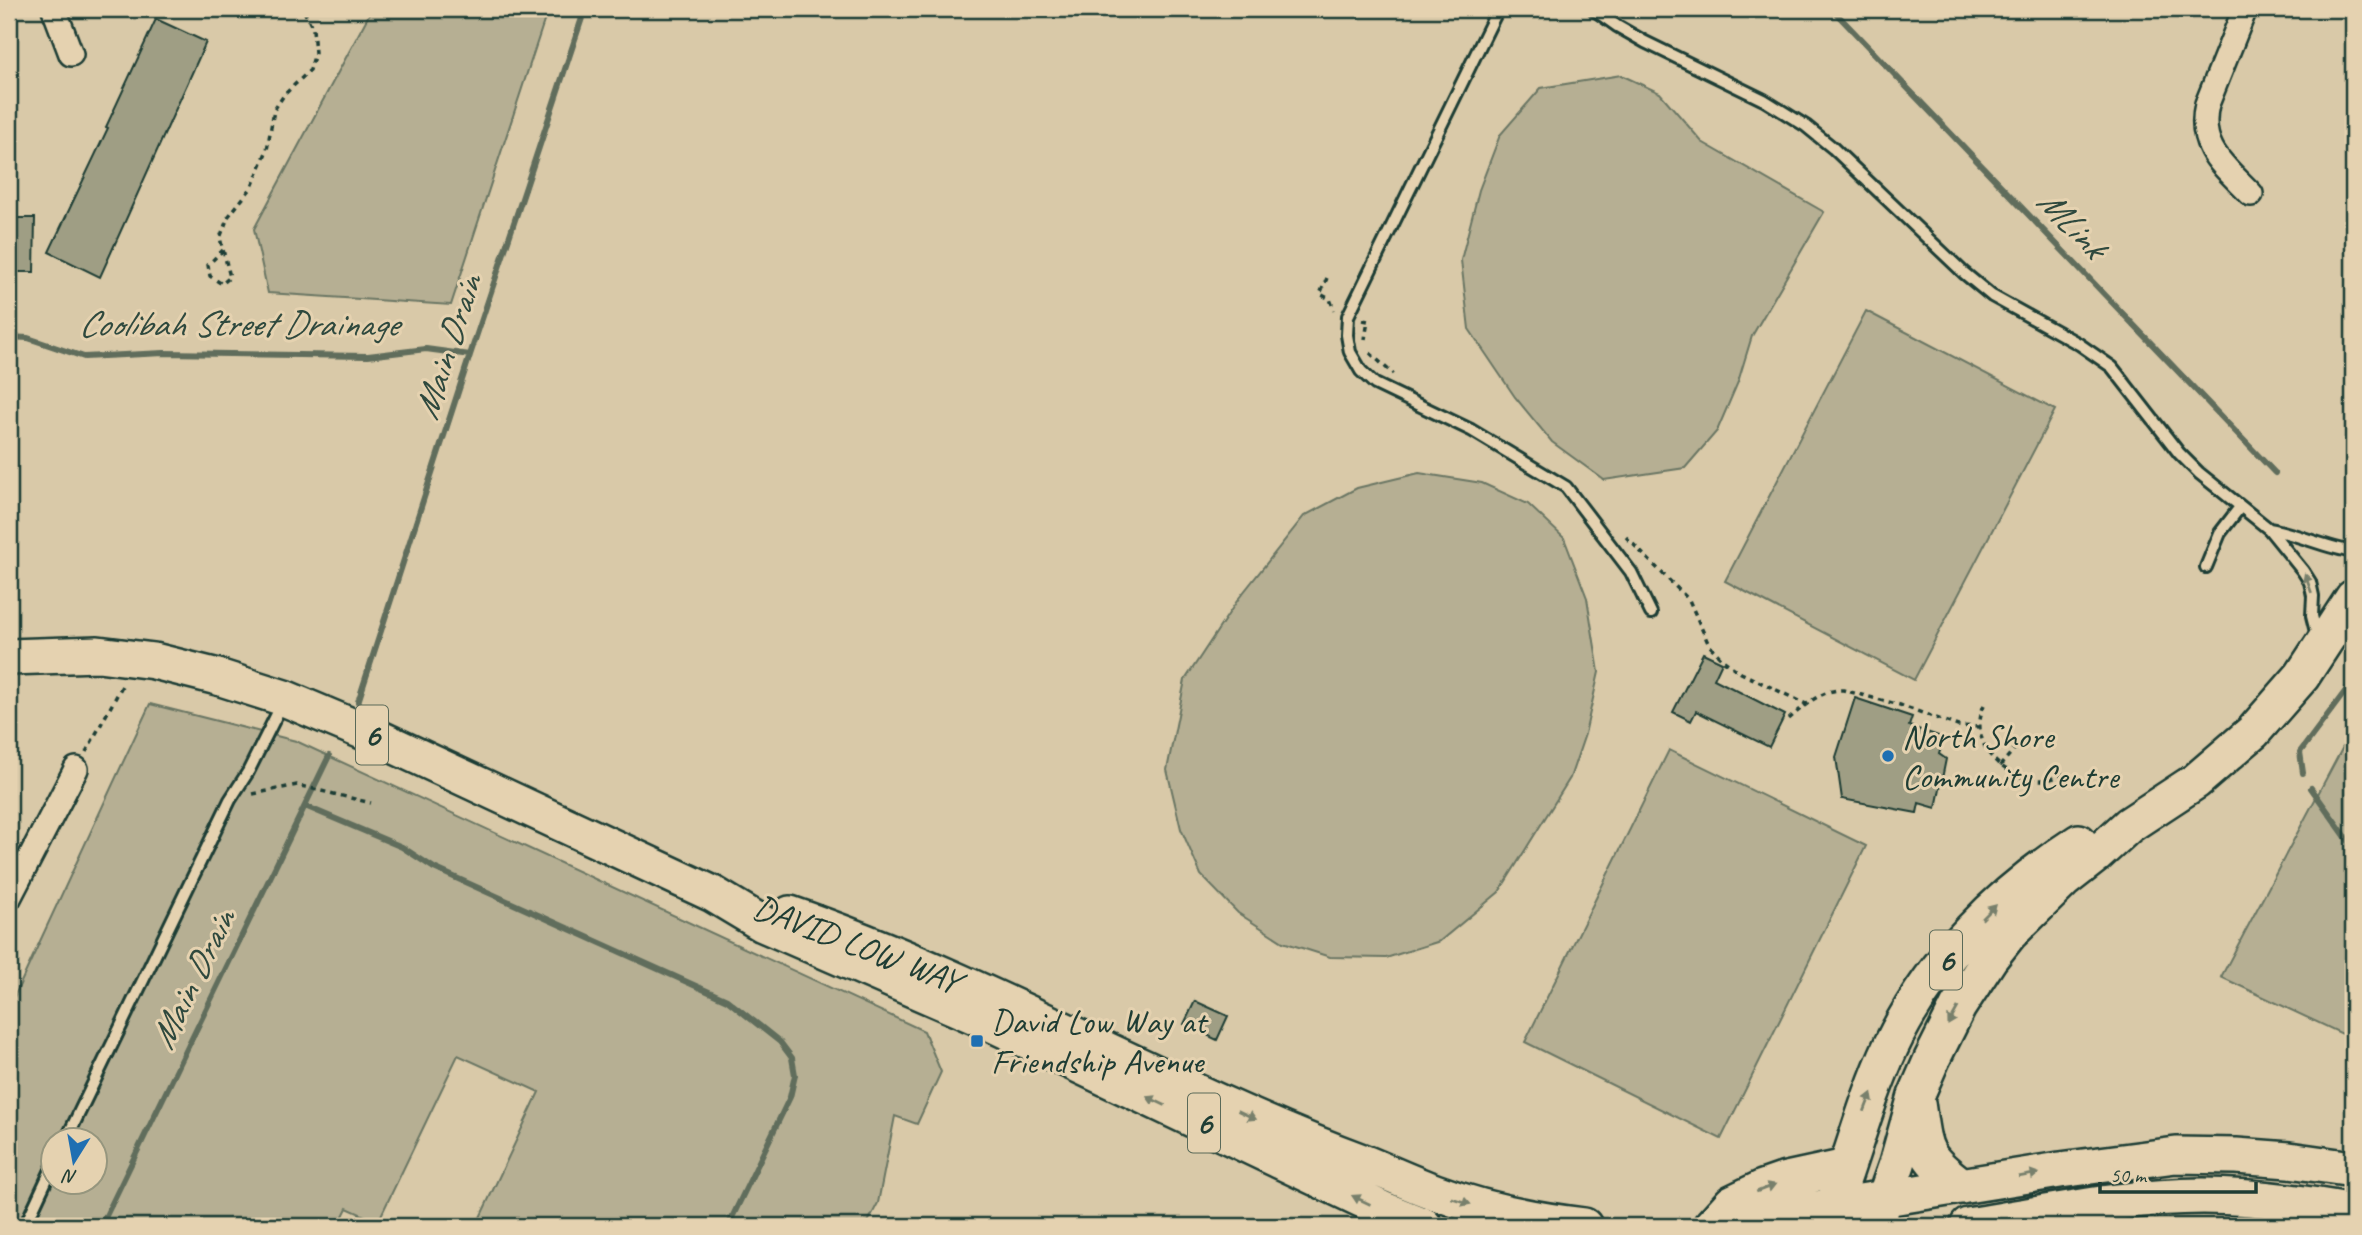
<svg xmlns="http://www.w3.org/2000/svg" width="2362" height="1235" font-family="Caveat,sans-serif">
<rect width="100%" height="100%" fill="#d9c9a8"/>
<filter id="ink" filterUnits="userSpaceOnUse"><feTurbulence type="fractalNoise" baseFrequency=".0143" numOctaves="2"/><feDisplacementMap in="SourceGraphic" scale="14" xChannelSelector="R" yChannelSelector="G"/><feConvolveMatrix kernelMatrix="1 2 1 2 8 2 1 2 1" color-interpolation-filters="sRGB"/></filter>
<g filter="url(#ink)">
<path fill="#b6af93" stroke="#6a7664" stroke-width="2" fill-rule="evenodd" d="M372,9h176l-97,296 -183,-12 -14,-64z
M1621,75l39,18 42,49 122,70 -72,124 -14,46 -21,49 -32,37 -81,12 -52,-38 -37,-45 -46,-68 -8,-69 18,-70 21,-55 41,-47z
M1866,311l189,99 -141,270 -189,-99z
M1419,473l63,10 46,21 36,34 23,60 12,74 -14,62 -15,44 -71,114 -59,49 -54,17 -56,-1 -47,-15 -45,-29 -37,-38 -20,-46 -14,-59 18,-90 54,-82 65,-82 53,-28z
M150,704l146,37 628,290 17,41 -24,52 -22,-8 -17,87 -12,23h-390l63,-134 -81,-37 -80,167 -31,-14 -9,18h-329v-218zM52,1140h42v42h-42z
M2353,728v311l-132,-62z
M1669,750l197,96 -145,293 -196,-97z"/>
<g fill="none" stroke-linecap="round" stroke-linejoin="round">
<path stroke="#606d5c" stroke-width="6" d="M1832,9l443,464
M9,337l19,1 56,19 80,-4 204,3 58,-7 44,6
M358,702l112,-347 115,-346
M2303,773l-3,-21 53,-71
M2311,788l42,59
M305,806l97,41 32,21 293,132 53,42 12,16 3,17 -5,22 -62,129
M101,1226l228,-470"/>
</g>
<path fill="#9f9e84" stroke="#1f3d34" stroke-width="2" d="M156,19l50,23 -106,235 -51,-25 59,-124 -2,-1z
M9,218h26l-1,54h-25z
M1703,653l19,9 -8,17 71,36 -16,32 -73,-36 -5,10 -18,-9z
M1855,698l57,19 -3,9 35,12 -5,16 7,5 -10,49 -17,-5 -2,10 -75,-14 -6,-42z
M1195,1001l33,15 -11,24 -33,-16z"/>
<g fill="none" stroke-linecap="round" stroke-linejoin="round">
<g stroke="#1f3d34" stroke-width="16">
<path id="service" d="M1498,9l-150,307 -1,19 3,17 11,19 14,13 96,46 95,57 65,85 20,41
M1593,9l24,17 28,16 119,58 42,26 27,22 131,125 28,23 87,48 33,23 67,86 20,20 70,56 34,42 7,11 3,14 -1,20 5,20
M2269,529c29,5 55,18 84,23
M2206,567l14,-34 20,-26
M66,1140l164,-340 18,-28 34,-68
M25,1226l27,-58"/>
</g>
<g stroke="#1f3d34" stroke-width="28">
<path id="minor" d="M54,9l17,45
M2245,9l-38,95c-10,43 16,61 44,90
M9,898l67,-129"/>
</g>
<g stroke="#1f3d34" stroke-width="40">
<path id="primary" d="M9,657l89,-3 56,7 64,16 66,21 88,37 341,159 50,30 221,96 400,190 40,16
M790,914c197,68 378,175 572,248 25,10 48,21 73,30 48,18 98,28 149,34
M1917,1103c7,48 5,53 45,83
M1712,1225l20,-22 31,-15 23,-8 60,-13
M1826,1225c24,-59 38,-121 65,-179 41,-86 110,-154 188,-204
M1711,1226l349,-56 116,-15 60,1 53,4 64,9
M1875,1226l22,-62 19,-68 16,-37 26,-52 32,-49 19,-24 55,-54 32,-25 33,-30 67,-44 57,-49 49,-56 51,-78
M1968,1226c78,-12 156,-30 235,-30 51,0 101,7 150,16"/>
</g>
<path stroke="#1f3d34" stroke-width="3.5" stroke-dasharray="5 5" stroke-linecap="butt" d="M223,250l-15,15 2,11 12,8 8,-7 -10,-39 8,-21 24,-30 15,-37 7,-40 10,-15 26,-25 5,-17 -2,-24 -10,-20
M1327,278l-7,16 10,5 4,11
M1363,320l5,1 -3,18
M1370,353l23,21
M1626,537l63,63 20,45 15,16 17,12 65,31
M1984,705c-17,41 21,77 62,75 8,-1 15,-5 21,-8
M1789,719c15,-13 33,-30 54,-29l57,15 58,21 22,1
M86,752l36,-66
M2000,766l16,-19
M253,794l44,-9 74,18"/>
<use href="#service" stroke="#e5d2b0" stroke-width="10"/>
<use href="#minor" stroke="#e5d2b0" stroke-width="23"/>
<use href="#primary" stroke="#e5d2b0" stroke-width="35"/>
</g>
<defs><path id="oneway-solid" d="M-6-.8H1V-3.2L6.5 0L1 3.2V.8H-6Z" transform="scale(1.75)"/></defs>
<g fill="#78806c">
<use href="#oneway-solid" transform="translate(2308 583) rotate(-110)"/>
<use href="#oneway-solid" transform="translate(1989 912) rotate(-45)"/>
<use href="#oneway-solid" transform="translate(1953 1016) rotate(119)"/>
<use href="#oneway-solid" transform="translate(1156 1101) rotate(-155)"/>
<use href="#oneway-solid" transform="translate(1868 1102) rotate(-69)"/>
<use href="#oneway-solid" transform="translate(1247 1115) rotate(25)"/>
<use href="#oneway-solid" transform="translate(2029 1175) rotate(-10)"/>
<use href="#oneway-solid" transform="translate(1766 1188) rotate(-22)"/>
<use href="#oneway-solid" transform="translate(1361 1200) rotate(-154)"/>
<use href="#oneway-solid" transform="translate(1461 1201) rotate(18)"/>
</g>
</g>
<g fill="#1f6fb2" stroke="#e5d2b0" stroke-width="2.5">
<circle cx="1888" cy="756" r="7"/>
<rect x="970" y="1034" width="14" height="14" rx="3.5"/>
</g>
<g text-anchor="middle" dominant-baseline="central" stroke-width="6" stroke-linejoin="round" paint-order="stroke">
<g fill="#e5d2b0" stroke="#5a6a59" stroke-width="2">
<rect x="356" y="705.5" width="32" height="59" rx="5"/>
<rect x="1930" y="930.5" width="32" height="59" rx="5"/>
<rect x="1188" y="1093.5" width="32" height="59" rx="5"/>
</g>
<g font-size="33" font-weight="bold" fill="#1f3d34">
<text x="372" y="735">6</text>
<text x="1946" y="960">6</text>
<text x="1204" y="1123">6</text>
</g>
<g font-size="35" fill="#1f3d34" stroke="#e5d2b0" text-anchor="start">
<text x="1902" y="736">North Shore<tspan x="1902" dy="40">Community Centre</tspan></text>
<text x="991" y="1021">David Low Way at<tspan x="991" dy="40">Friendship Avenue</tspan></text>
</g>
<g font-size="35" fill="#1f3d34" stroke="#e5d2b0">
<text transform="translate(857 944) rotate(21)">DAVID LOW WAY</text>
</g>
<g font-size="37" font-style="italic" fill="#2f493e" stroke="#e5d2b0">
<text transform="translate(2072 223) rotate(46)">MLink</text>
<text x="238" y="323">Coolibah Street Drainage</text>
<text transform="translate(447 347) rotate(-72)">Main Drain</text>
<text transform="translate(192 979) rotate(-64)">Main Drain</text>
</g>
</g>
<rect width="2362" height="1235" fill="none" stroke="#e5d2b0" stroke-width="35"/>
<rect x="18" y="18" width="2327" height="1200" fill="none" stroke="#1f3d34" stroke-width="2.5" filter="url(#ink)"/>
<g transform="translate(74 1161) rotate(191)"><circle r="33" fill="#e5d2b0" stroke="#96967e" stroke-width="2"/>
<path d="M0-5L12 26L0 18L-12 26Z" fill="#1f6fb2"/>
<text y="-10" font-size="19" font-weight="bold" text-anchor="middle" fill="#1f3d34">N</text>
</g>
<path d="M2100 1182v10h156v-10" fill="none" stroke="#1f3d34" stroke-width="3.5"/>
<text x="2110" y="1182" font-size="21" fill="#1f3d34" stroke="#e5d2b0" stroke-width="5" paint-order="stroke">50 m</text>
</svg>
